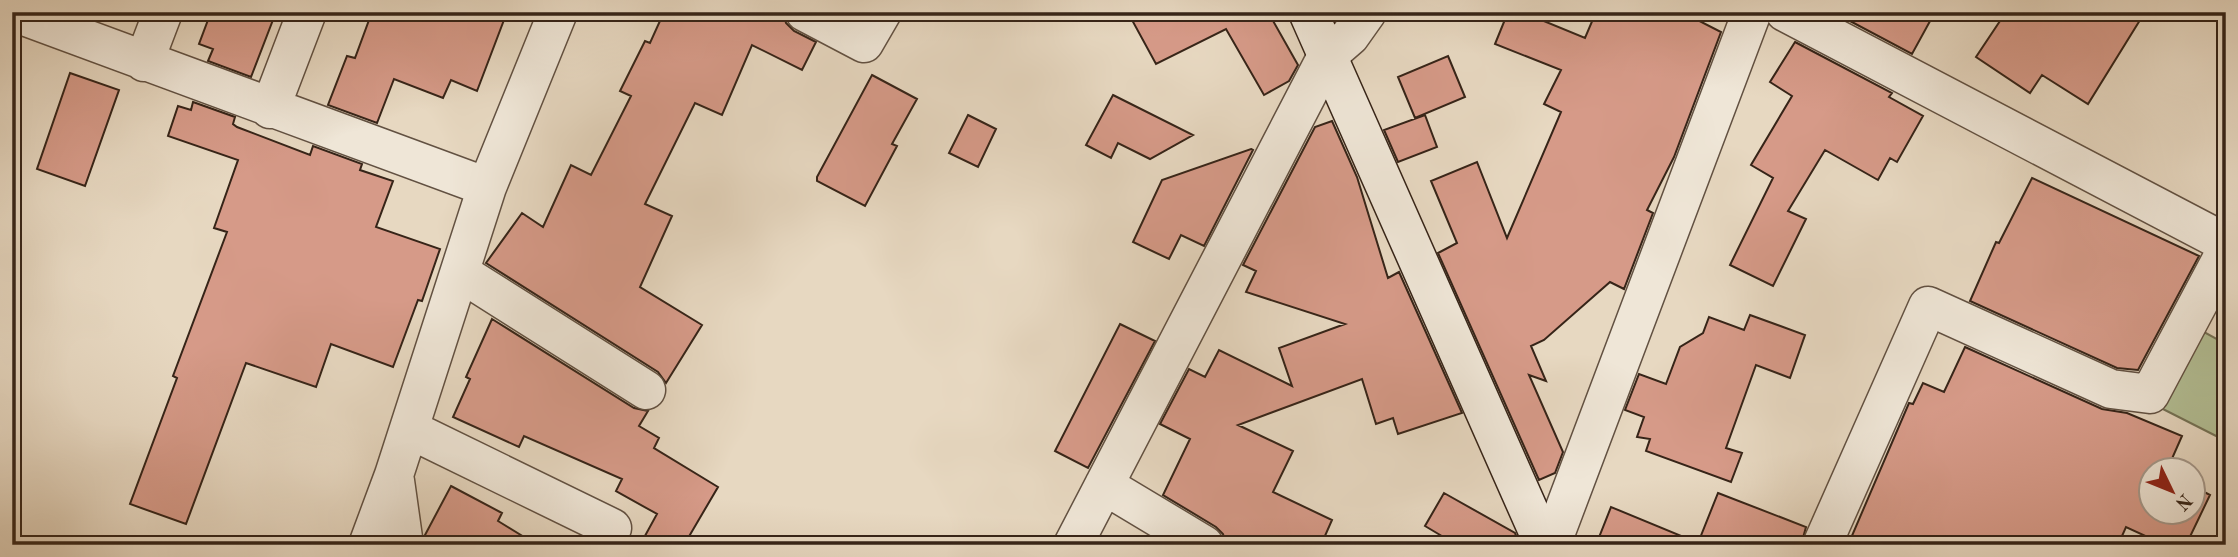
<svg xmlns="http://www.w3.org/2000/svg" width="2238" height="557" font-family="'Old Standard TT',serif">
<rect width="100%" height="100%" fill="#e7d8c1"/>
<filter id="stains"><feTurbulence type="fractalNoise" baseFrequency=".00286" numOctaves="4"/><feColorMatrix values="0 0 0 0 .2 0 0 0 0 .09 0 0 0 0 .02 0 0 0 .5 -.17"/></filter>
<radialGradient id="worn" r=".72"><stop offset=".6" stop-color="#630" stop-opacity="0"/><stop offset="1" stop-color="#630" stop-opacity=".3"/></radialGradient>
<path fill="#b3bf95" stroke="#747256" stroke-width="2" d="M2193,326l33,18v97l-73,-37z"/>
<path fill="#d69a88" stroke="#362418" stroke-width="2" d="M211,12h65l-25,65 -43,-16 5,-12 -14,-5z
M372,12h135l-30,79 -26,-11 -8,18 -49,-19 -17,44 -49,-18 19,-49 8,2z
M664,12h119l3,11 8,8 22,11 -14,28 -50,-25 -30,70 -27,-12 -50,101 27,12 -32,71 62,38 -36,58 -8,-11 -172,-109 36,-50 21,14 28,-62 20,10 40,-79 -11,-5 25,-50 5,2z
M1133,12h135l30,53 -9,16 -25,14 -38,-66 -70,35 -24,-44 4,-1z
M1508,12h14l63,26 11,-26h86l39,20 -47,125 -27,53 6,3 -29,76 -14,-7 -66,58 -13,6 15,35 -17,-6 34,77 -8,21 -16,7 -101,-227 19,-10 -26,-62 46,-19 30,76 54,-126 -17,-8 17,-34 -66,-26z
M1833,12h102l-23,42z
M2006,12h139l-57,92 -46,-29 -12,18 -54,-36z
M1795,42l97,51 -3,4 34,19 -26,46 -7,-4 -12,22 -53,-30 -37,61 18,8 -33,67 -43,-21 43,-87 -22,-13 41,-69 -22,-14z
M1448,56l17,41 -50,21 -17,-41z
M70,73l49,17 -34,96 -48,-17z
M872,75l45,24 -25,45 5,2 -32,60 -48,-25v-4z
M1113,95l80,40 -43,24 -32,-16 -7,15 -25,-13z
M193,102l42,15 -2,7 4,3 73,28 3,-9 49,18 -2,6 33,11 -17,46 64,22 -18,52 -4,-1 -25,67 -62,-23 -15,43 -70,-24 -60,161 -56,-20 47,-126 -4,-2 54,-144 -13,-4 24,-68 -70,-24 10,-30 13,4z
M968,115l28,14 -18,38 -29,-14z
M1425,115l12,32 -39,15 -14,-32z
M1332,121l25,56 31,101 11,-6 63,141 -64,21 -5,-16 -17,6 -14,-45 -124,46 55,26 -20,41 59,28 -11,25h-95l-3,-11 -7,-7 -53,-32 27,-56 -30,-15 29,-55 16,8 14,-27 73,36 -13,-38 66,-24 -99,-32 10,-21 -13,-6 72,-138z
M1251,149l2,1 -49,96 -23,-11 -12,24 -36,-17 29,-62z
M2032,178l167,78 -61,114 -21,-2 -147,-67 26,-59 3,1z
M1750,315l55,20 -15,43 -34,-13 -30,83 16,5 -11,29 -85,-31 4,-12 -13,-2 7,-20 -19,-7 14,-36 27,10 14,-37 23,-14 6,-16 35,13z
M492,319l142,89 14,3 -9,15 20,12 -5,10 64,39 -34,58h-44l17,-31 -41,-23 6,-12 -98,-43 -5,11 -66,-30 17,-38 -4,-2z
M1120,324l35,17 -67,127 -33,-17z
M1965,347l137,62 25,4 55,23 -15,34h-16v42h42v-26l17,9 -24,50h-21l-39,-18 -8,18h-270l61,-142 4,1 10,-21 21,9z
M451,486l51,27 -4,8 39,24h-112v-10z
M1444,493l71,40 5,12h-63l-32,-19z
M1718,493l88,34 -5,18h-205l15,-38 87,36z"/>
<g fill="none" stroke-linecap="round" stroke-linejoin="round">
<g stroke="#625142" stroke-width="41">
<path id="street" d="M13,12l474,175
M805,12l59,31 18,-31
M1785,12l441,231
M144,62l19,-50
M270,109l37,-97
M461,273l185,117
M409,429l203,99
M395,481l9,64
M1104,485l100,60
M368,545l26,-70 93,-288 71,-175
M1073,545l254,-489 23,-20 17,-24
M1551,545l201,-533
M1822,545l106,-239 183,83 39,5 76,-143"/>
</g>
<g stroke="#362418" stroke-width="41">
<path id="secondary" d="M1308,12l236,533"/>
</g>
<use href="#street" stroke="#efe6d7" stroke-width="38"/>
<use href="#secondary" stroke="#efe6d7" stroke-width="38"/>
</g>
<rect width="2238" height="557" fill="none" stroke="#e7d8c1" stroke-width="42"/>
<rect x="14" y="14" width="2210" height="529" fill="none" stroke="#362418" stroke-width="3.5"/>
<rect x="21" y="21" width="2196" height="515" fill="none" stroke="#362418" stroke-width="2"/>
<g transform="translate(2172 491) rotate(133)"><circle r="33" fill="#efe6d7" stroke="#a5988b" stroke-width="2"/>
<path d="M0-5L12 26L0 18L-12 26Z" fill="#8f2418"/>
<text y="-10" font-size="19" font-weight="bold" text-anchor="middle" fill="#362418">N</text>
</g>
<rect width="100%" height="100%" filter="url(#stains)"/>
<rect width="100%" height="100%" fill="url(#worn)"/>
</svg>
